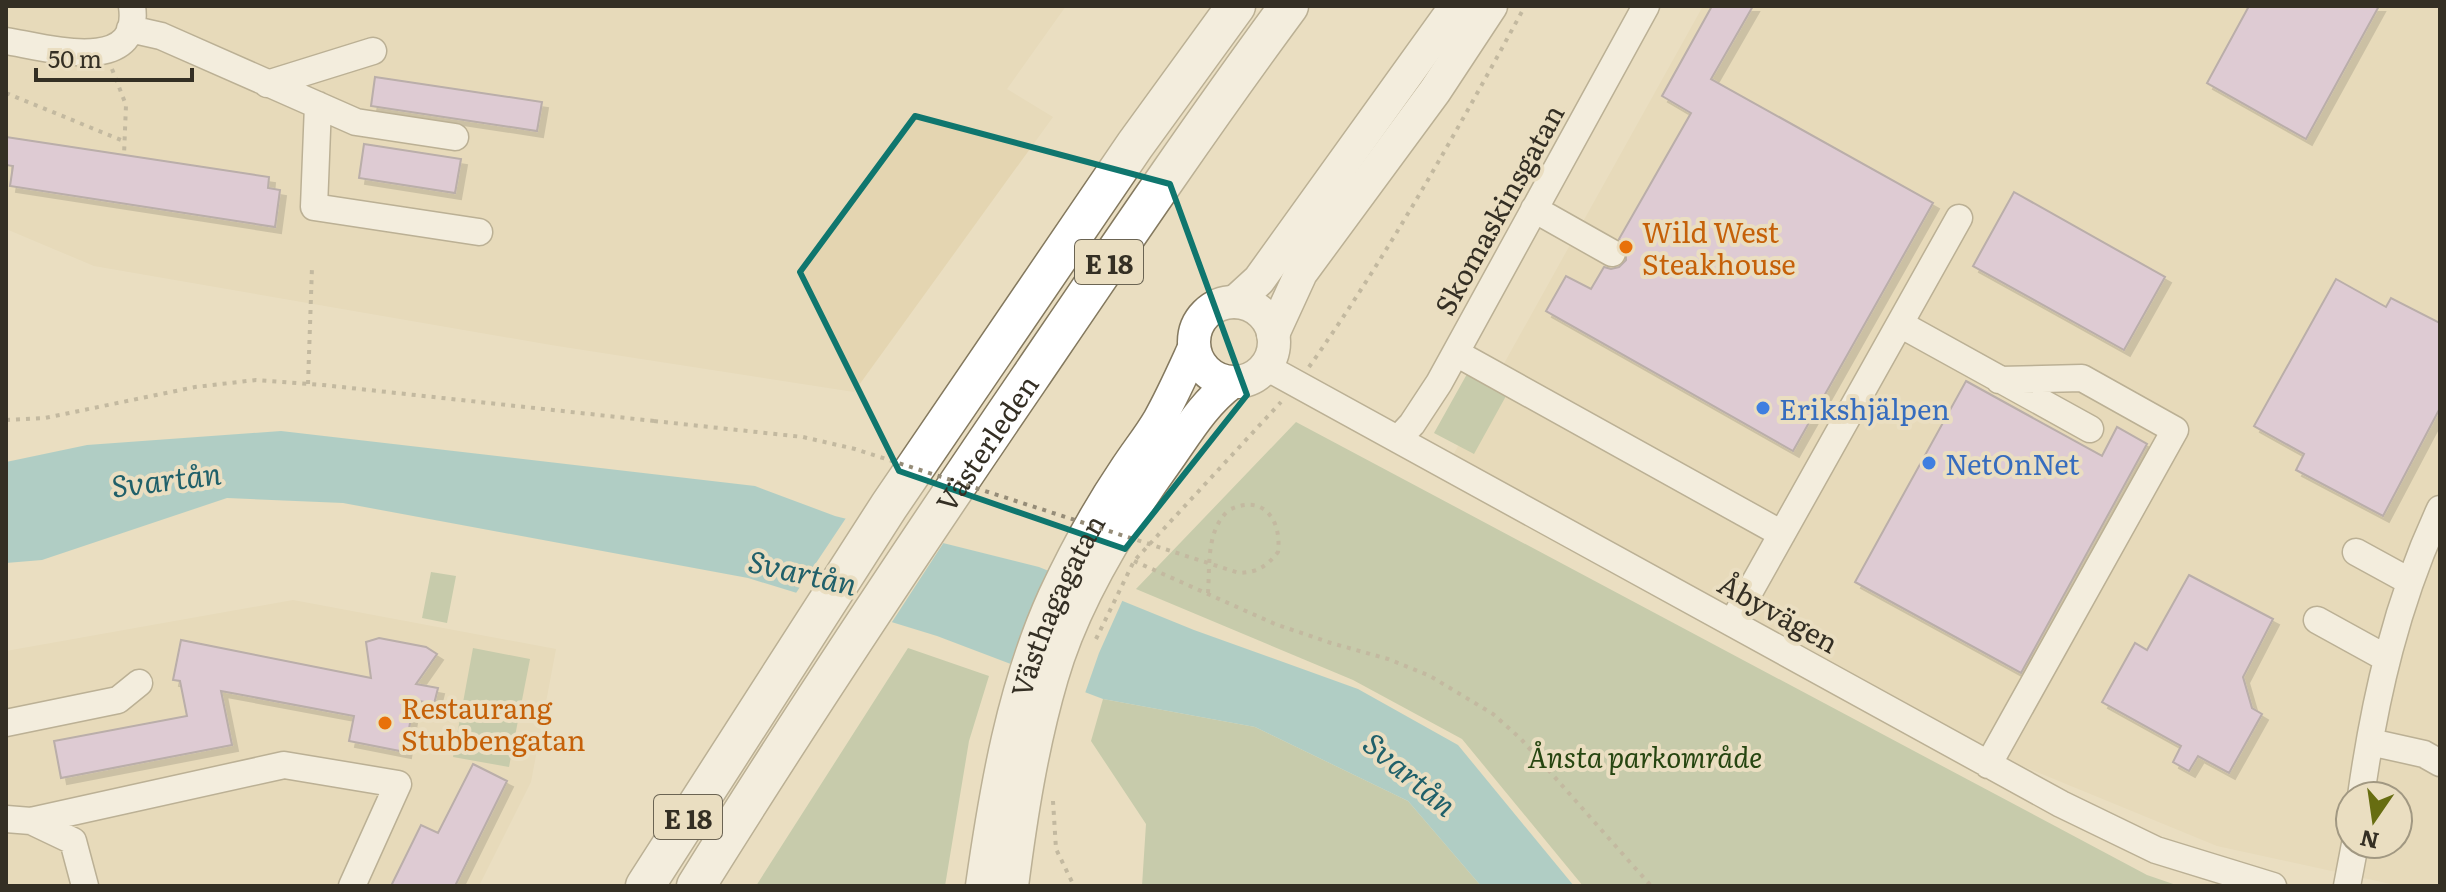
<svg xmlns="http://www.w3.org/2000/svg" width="2446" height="892" font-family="Literata,serif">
<defs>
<filter id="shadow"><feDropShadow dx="6" dy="6" stdDeviation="0" flood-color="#0004"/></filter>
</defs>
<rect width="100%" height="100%" fill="#eadec1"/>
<path fill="#e4d5b1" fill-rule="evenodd" d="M6,6h1060l-59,83 46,28 -199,275 -303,-47 -457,-79 -88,-37z
M1703,6h737v880h-40l-183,-40 -209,-86 -556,-303zM2350,796h48v48h-48z
M293,600l263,49 -25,133 -52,104h-473v-235z"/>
<path fill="#9db490" d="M1467,374l39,22 -32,58 -40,-21z
M1296,422l851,453 32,11h-596l-121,-147 -109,-59 -217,-91z
M431,572l25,4 -9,47 -25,-5z
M473,648l57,11 -21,108 -56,-10z
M908,648l81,28 -20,65 -24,145h-189z
M1103,699l152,28 153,74 73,85h-339l4,-62 -55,-83z"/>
<path fill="#6cb9c7" d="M281,431l474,55 80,30 204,51 155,63 164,59 100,56 116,141h-93l-73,-85 -153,-74 -152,-28 -166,-63 -189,-58 -405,-75 -116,-5 -185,62 -36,3v-101l81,-17z"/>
<path fill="#eadec1" d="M848,515l98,24 -56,86 -96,-29z
M1050,567l74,30 -25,56 -15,43 -75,-29 12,-34z"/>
<path fill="#d0b4e9" stroke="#80738c" stroke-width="2" filter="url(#shadow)" d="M1712,6h41l-42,73 222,124 -140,248 -247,-140 20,-35 25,13 13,-22 7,2 8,-2 7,-7v-14l-7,-7 72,-126 -29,-17z
M2249,6h130l-73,133 -99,-56z
M375,77l167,25 -5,29 -166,-25z
M6,137l263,40 -1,11 12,2 -5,37 -265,-41 3,-20 -7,-1z
M364,144l97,15 -6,34 -96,-15z
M2014,192l151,85 -41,73 -151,-84z
M2336,279l50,28 5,-9 49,25v85l-57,108 -87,-46 8,-16 -50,-28z
M1966,381l136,75 15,-29 30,17 -126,229 -166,-91z
M2189,575l84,44 -30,58 9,31 10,6 -33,59 -31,-17 -9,15 -16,-9 8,-16 -79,-44 33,-59 12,7z
M379,638l47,9 11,7 -21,30 22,4 -4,16 -20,-4 -9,52 -56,-11 5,-25 -133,-25 11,54 -171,33 -7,-37 133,-25 -7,-35 -7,-1 8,-40 190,38 -5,-36z
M473,764l34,17 -52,105h-64l30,-61 17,8z"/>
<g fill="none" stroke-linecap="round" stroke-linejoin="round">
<g stroke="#84795f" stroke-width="29">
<path id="minor" d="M130,29l31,7 195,86 99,15
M6,41c38,6 136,36 126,-35
M267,84l106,-33
M318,105l-4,102 165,25
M1534,209l78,44
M1900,324l190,105
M1456,353l326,181
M1266,367l795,437 95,46 117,36
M1398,439l14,-15 27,-41 207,-377
M2356,552l53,29
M2317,620l69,38
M1732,623l227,-405
M6,723l112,-23 21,-17
M2370,742l54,12 16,9
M1988,765l187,-335 -93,-52 -83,2
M2361,796c14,-100 36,-195 79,-287
M6,819l25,2 253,-56 114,19 -46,102
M31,821l42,20 12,45
M2347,886l8,-42"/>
</g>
<g stroke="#84795f" stroke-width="35">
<g id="major">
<circle cx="1234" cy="342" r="40"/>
<path d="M1235,302l24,-22 197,-274"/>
<path d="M1273,334l28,-61 134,-182 56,-85"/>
<path id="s1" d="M982,886c14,-98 31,-198 72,-289 20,-43 44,-87 71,-127 11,-17 24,-33 34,-50 13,-23 24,-48 35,-72"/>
<path d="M1012,886c9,-70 20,-141 40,-209 22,-76 68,-151 114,-215 20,-28 37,-58 65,-79"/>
</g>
</g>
<g stroke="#84795f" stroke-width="41">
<g id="highway">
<path d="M645,886l244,-380 246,-361 101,-139"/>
<path id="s2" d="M696,886c107,-172 219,-340 333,-507 85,-125 170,-251 260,-373"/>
</g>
</g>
<path stroke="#958c78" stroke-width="4" stroke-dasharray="4 6" stroke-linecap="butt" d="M112,69l14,36 -2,50
M6,93l120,49
M1309,367c81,-115 149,-238 216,-361
M308,384l4,-117
M6,420l39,-2 150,-31 61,-7 67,5 331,36
M1134,561l141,63 56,19 57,16 42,17 63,38 28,25 130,147
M1208,593c2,-29 -2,-63 21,-83
M1096,639l38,-78 147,-159
M1053,801l3,48 18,37"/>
<use href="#minor" stroke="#fff" stroke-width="26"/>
<use href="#major" stroke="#fff" stroke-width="32"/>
<use href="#highway" stroke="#fff" stroke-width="38"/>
<path stroke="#958c78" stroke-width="4" stroke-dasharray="4 6" stroke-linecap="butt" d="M654,421l149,16 52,12 384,124c19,-1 27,-6 39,-21 4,-32 -15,-59 -49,-42"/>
</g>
<path d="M0 0H2446V892H0ZM915,116l255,68 77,211 -122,154 -226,-78 -99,-199z" fill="#eadec1" fill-opacity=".55" fill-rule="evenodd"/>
<path fill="none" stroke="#0f766e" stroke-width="6" stroke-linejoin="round" d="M915,116l255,68 77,211 -122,154 -226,-78 -99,-199z"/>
<g fill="#e8710a" stroke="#eadec1" stroke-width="3">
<circle cx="1626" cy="247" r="8"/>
<circle cx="385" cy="723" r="8"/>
</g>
<g fill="#3f7fe0" stroke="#eadec1" stroke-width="3">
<circle cx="1763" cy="408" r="8"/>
<circle cx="1929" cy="463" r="8"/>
</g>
<g text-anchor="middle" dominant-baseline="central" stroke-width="8" stroke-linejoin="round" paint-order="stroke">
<g fill="#eadec1" stroke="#6b6453" stroke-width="2">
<rect x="1075" y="240" width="68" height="44" rx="6"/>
<rect x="654" y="795" width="68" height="44" rx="6"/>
</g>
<g font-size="26" font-weight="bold" fill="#342f24">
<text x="1109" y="262">E 18</text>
<text x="688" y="817">E 18</text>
</g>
<g font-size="28" fill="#342f24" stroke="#eadec1">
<text transform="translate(1498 209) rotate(-61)">Skomaskinsgatan</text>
<text stroke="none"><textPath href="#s2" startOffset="530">Västerleden</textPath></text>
<text stroke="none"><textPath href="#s1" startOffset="292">Västhagagatan</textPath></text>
<text transform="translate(1779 612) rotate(29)">Åbyvägen</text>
</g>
<g font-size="28" fill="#c56008" stroke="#eadec1" text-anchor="start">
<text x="1642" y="231">Wild West<tspan x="1642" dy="32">Steakhouse</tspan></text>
<text x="401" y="707">Restaurang<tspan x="401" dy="32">Stubbengatan</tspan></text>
</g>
<g font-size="28" fill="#366cbe" stroke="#eadec1" text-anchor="start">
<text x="1779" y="408">Erikshjälpen</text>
<text x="1945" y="463">NetOnNet</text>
</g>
<g font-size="28" font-style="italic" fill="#274611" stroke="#eadec1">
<text x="1645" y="756">Ånsta parkområde</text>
</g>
<g font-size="30" font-style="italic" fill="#20606a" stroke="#eadec1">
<text transform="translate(166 478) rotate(-7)">Svartån</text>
<text transform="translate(803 571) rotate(13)">Svartån</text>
<text transform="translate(1411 773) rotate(40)">Svartån</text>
</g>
</g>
<rect width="2446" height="892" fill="none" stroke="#342f24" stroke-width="16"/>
<g transform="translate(2374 820) rotate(193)"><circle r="38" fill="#eadec1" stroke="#a19882" stroke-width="2"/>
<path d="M0-6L14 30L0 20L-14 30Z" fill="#676d11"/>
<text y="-12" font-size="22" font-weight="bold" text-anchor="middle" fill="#342f24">N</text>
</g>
<path d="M36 68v12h156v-12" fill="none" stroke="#342f24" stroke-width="4"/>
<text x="48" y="68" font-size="24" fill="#342f24" stroke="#eadec1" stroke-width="6" paint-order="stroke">50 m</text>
</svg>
